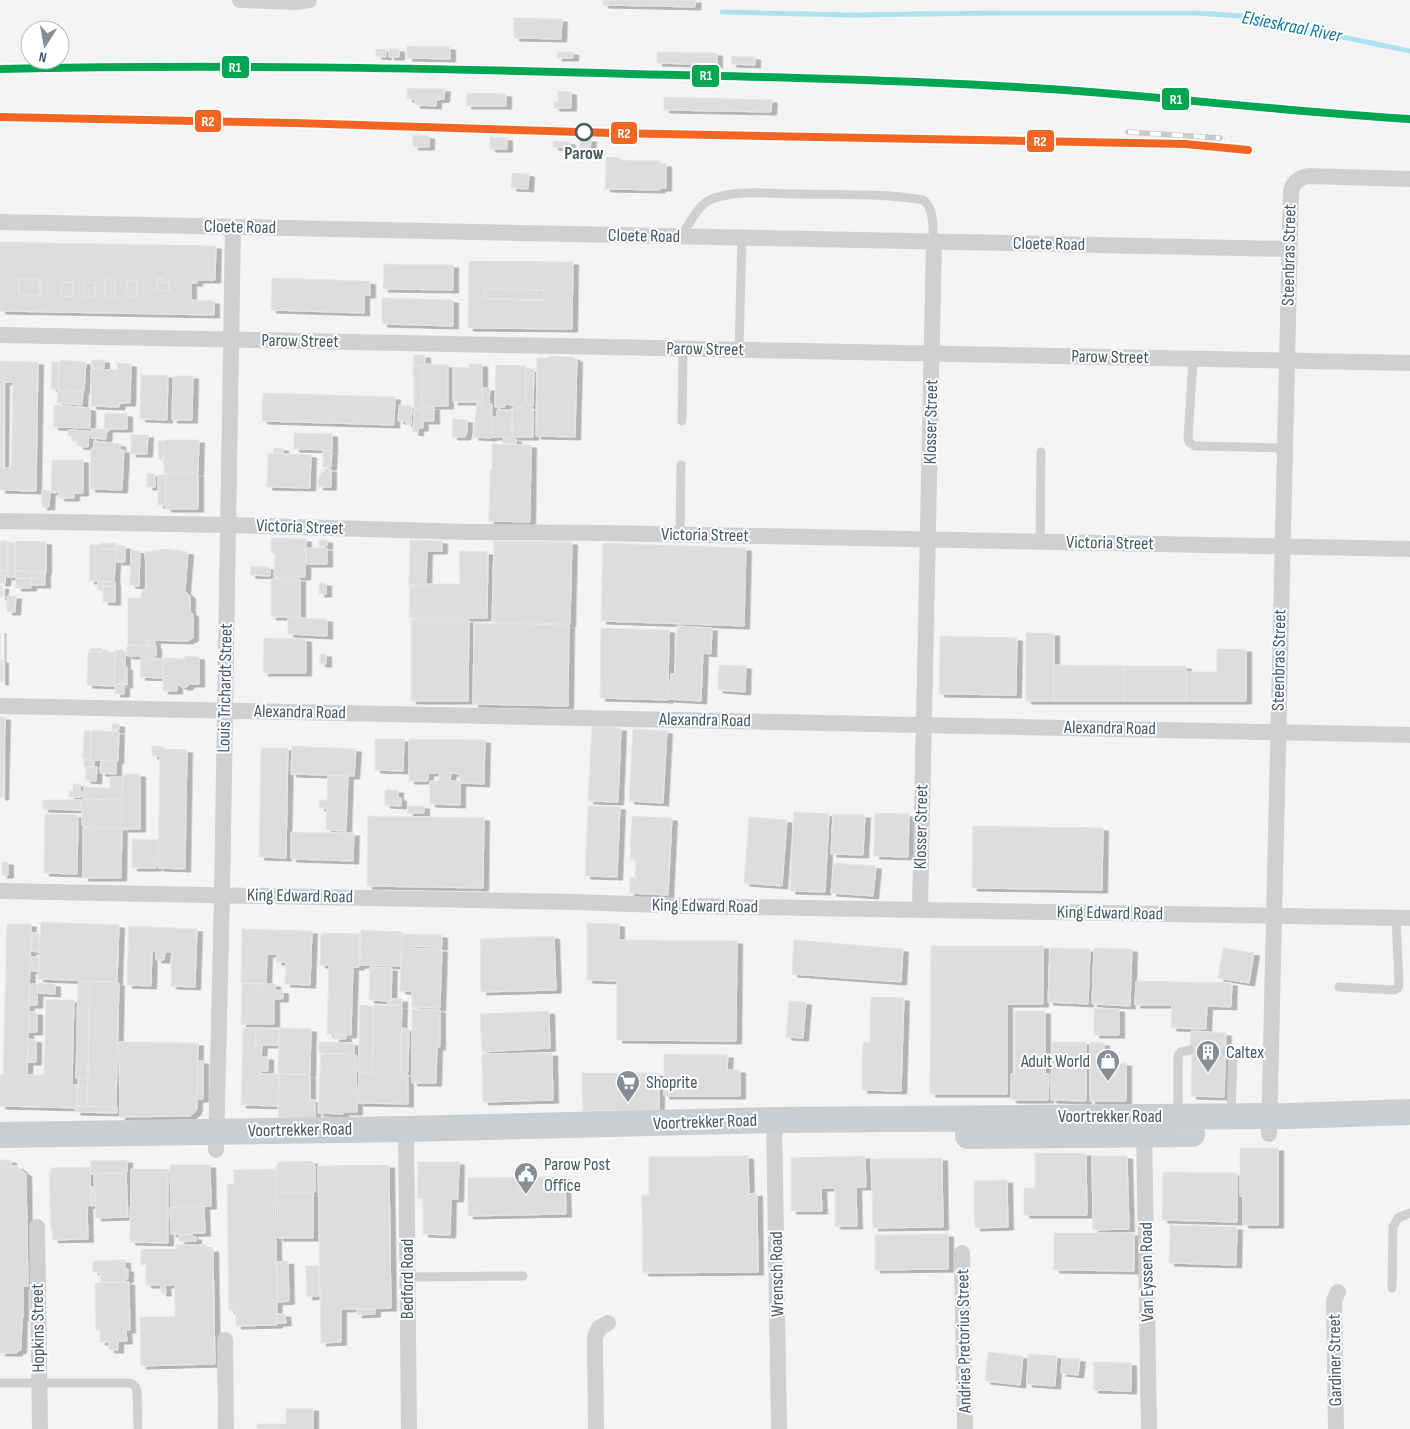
<svg xmlns="http://www.w3.org/2000/svg" width="1410" height="1429" font-family="'Sofia Sans Condensed',sans-serif">
<defs>
<filter id="shadow"><feDropShadow dx="5.5" dy="3" stdDeviation="0" flood-color="#0004"/></filter>
</defs>
<rect width="100%" height="100%" fill="#f4f4f4"/>
<g fill="none" stroke-linecap="round" stroke-linejoin="round">
<path stroke="#aee2f0" stroke-width="5" d="M722,12l128,3 144,-2h201l47,3 168,35"/>
</g>
<path fill="#ddddde" stroke="#e5e6e7" fill-rule="evenodd" filter="url(#shadow)" d="M603,0h93l-1,7 -92,-2z
M514,18l48,1 -1,20 -47,-1z
M407,46l43,1v12l-43,-1z
M376,49h10v8l-10,-1z
M389,49h10v8h-10z
M557,52h16v6h-16z
M657,52l60,1v12l-60,-2z
M732,56l23,1v8l-24,-1z
M407,88l38,1 -1,10 -8,1v6l-21,-1v-6h-8z
M558,91l13,1v16h-17v-6h4z
M467,93l39,1v12h-40z
M664,97l108,3 -1,12 -107,-2z
M413,135l16,1v11h-16z
M490,137l17,1v11h-17z
M580,139h11l-1,13 -11,-1z
M553,141l17,1v6l-17,-1z
M606,157l14,1 1,2 39,1v3h6v24h-6v2l-55,-1z
M512,173l17,1 -1,15 -17,-1z
M0,242l216,4 -1,34h-18v3h-6v17l23,1v14l-214,-4zM19,279h21v16h-21zM157,279h6v4h6v8l-12,-1zM105,280h10v18l-10,-1zM127,281h10v16h-11zM62,282h11v15l-12,-1zM84,282h11v15h-11z
M469,261l104,1 -1,67 -104,-1zM485,289l59,1v10l-60,-1z
M384,264l69,1v25l-70,-1z
M272,278l93,3 5,1v13h-6v18l-93,-3z
M19,279h21v16h-21z
M157,279h6v4h6v8l-12,-1z
M105,280h10v18l-10,-1z
M127,281h10v16h-11z
M62,282h11v15l-12,-1z
M84,282h11v15h-11z
M485,289l59,1v10l-60,-1z
M382,298l71,2v26l-71,-2z
M414,355h11v10h-12z
M548,356l26,1v2h3l-2,78 -39,-1 1,-78h11z
M60,360l26,2 -2,29 -26,-1z
M92,360h12v8h-13z
M0,361l38,1 -2,129 -36,-1zM4,382h9l-2,86h-8z
M52,362h7l-2,27h-6z
M117,363l14,1 -1,39h-10l-1,4 -28,-1v-37l26,1z
M426,364l22,1v41h-26l1,-41z
M469,364h13v38h-29v-35l16,1z
M496,365l30,1 -1,41h-12v-2l-8,-1v3h-10z
M413,366h9v42h-8z
M526,369h8l-1,37h-7z
M141,375h27l-1,45 -27,-1z
M173,376h20l-1,44h-20z
M482,388h8l-1,16h3l-1,34 -18,-1 4,-34h5z
M58,390l25,2 -1,13 -25,-2z
M263,393l132,4 -1,28 -132,-4z
M54,405l36,3v20l-37,-1z
M399,405l13,1 -1,18h-5v-3h-8z
M422,407h12v14h-12z
M513,408h20v29h-21z
M414,409h8l1,19h-5v5l-5,-1z
M497,410h15v27h-20v-20h5z
M105,413l22,1v15h-23z
M453,419l14,1v12l-2,5h-13z
M91,429h16l-1,10 -15,-1z
M68,430l21,1 -1,16 -10,-1v-5h-6v-5h-4z
M294,433l38,1v16l-38,-1z
M131,435h17l-1,19h-16z
M503,438l13,1v5l-13,-1z
M164,440h35l-1,33h-34z
M94,441l26,3v6h4l-2,40 -32,-1 1,-40 2,1z
M158,441h6v18l-5,1z
M492,444l39,1 -1,77 -41,-1 1,-51h2z
M274,448h9v5h-9z
M323,450l9,1 -1,16h-8z
M268,453l43,2 -1,33 -43,-1z
M52,460h31v33h-9v5h-15v-6h-8z
M324,469h7v18h-13v-7l4,-8h2z
M147,474h8v13h-8z
M166,474h32v35h-32z
M158,475h8l-1,30h-7z
M42,490l8,1 -1,16h-7z
M271,538l35,1 -1,38h-31l1,-24h-4z
M319,540h8v6h-8z
M410,540l32,1v10h-15l-1,34h-17z
M0,541h7l-1,30h-6z
M16,541l30,1v30l-30,-1z
M494,541l78,1 -2,82 -78,-2z
M7,542l8,1v34h-8z
M101,543h15v6l-15,-1z
M603,543l143,5 -2,78 -143,-5z
M90,545h11v4h15l-2,33 -25,-1z
M117,546h8v16h-8z
M307,548h20v16h-21z
M167,549l21,3 -3,39 5,5v16l3,2v24l-6,3 -40,-1v5h-19v-47h13v-5l6,-5 -2,-36z
M131,550l9,1 -1,35 -9,-1z
M459,551l29,1 -1,66h-78l1,-32h16v-2h34z
M251,566l19,1v9l-20,-1z
M0,571h6l-1,12h-5z
M16,571l29,1v7l-29,-1z
M16,578h15v10h-15z
M31,578l14,1v6h-14z
M271,579h29v38h-29z
M98,582h5v9l-6,-2z
M103,582h12v4h-12z
M319,583h7v11h-7z
M0,586h3v11h-3z
M103,586h12v16h-12z
M7,596h9l-1,16h-8z
M288,618l39,1v17l-39,-2z
M411,620h58l-1,81h-57z
M474,623l95,2 -1,81 -95,-2z
M677,626l35,2 -1,26 -8,-1 -2,48 -32,-2 2,-25h4z
M601,628l68,2 -1,70 -68,-2z
M0,630v30h3v22h-3z
M1026,633h28v68h-28z
M940,636l77,2 -1,57 -77,-1z
M264,638l42,1v34h-43z
M147,641h8v5h-8z
M127,646h29v10h-29z
M91,648h11v4l-13,-1z
M1217,649h29v52h-60v-29h31z
M115,650h10v34h-11z
M88,652h27l-1,34 -27,-1z
M320,654h6v10h-6z
M185,656l14,1v27h-9l-3,3h-5l-5,-3v7h-14l1,-33 21,1z
M141,657l22,2 -1,19 -22,-1z
M719,665l27,1 -1,26 -27,-2z
M1054,665l70,1v35h-70z
M1124,666h62v35h-62z
M127,667v18h-2v-17z
M115,685h9v9h-9z
M0,717h5l-2,80h-3z
M112,724h7v6h-7z
M592,727l29,1 -3,74 -30,-1z
M633,729l34,2 -4,72 -34,-2z
M92,730l27,2 -1,29 -28,-1z
M84,731h7l-1,29 -7,-1z
M375,739h29l-1,32 -28,-1z
M409,739l76,1 -1,44 -24,-1v-9l-9,-1 -1,8h10v24l-30,-1v-23h9v-8h-11v8h-19z
M152,746l12,1v2l23,1 -2,119 -27,-1 2,-112h-8z
M292,746l64,3 -2,27 -63,-2z
M261,748h27l-2,110 -27,-1z
M84,760h10v7h-10z
M101,761h15v13l-16,-1z
M86,767h11l-1,14 -11,-1z
M123,774h17v55h-17z
M328,775l20,1 -2,55 -20,-1 1,-22h-8l1,-8h7z
M110,777h12v22h-38v-12l26,1z
M73,784h7v7h2v6h-13v-6h4z
M385,790h13v8h3v8l-16,-1z
M82,799l40,1 -1,27 -39,-1z
M43,800h38v10l-38,-1z
M408,806h16v7h-16z
M588,806l32,1 -3,70 -32,-1z
M794,812l35,2 -4,78 -35,-1z
M875,813l34,1 -1,43 -34,-1z
M45,814l33,1 -1,59 -33,-1z
M833,814l32,1 -2,40 -32,-1z
M368,816l116,2 -1,70 -116,-2z
M632,816l40,2 -4,77 -39,-2 1,-16 5,1 1,-19h-6z
M749,817l38,3 -5,66 -38,-3z
M973,826l130,2 -1,62 -130,-2z
M83,828h39l-1,50h-38z
M291,832l63,1 -1,28 -62,-2z
M132,839l26,1v13h-2v15h-24z
M2,862h6v13h-6z
M834,863l42,3 -3,30 -42,-3z
M41,922l78,3 -2,57 -79,-3z
M587,923l32,1v16l118,1 -1,100 -119,-1v-59l-30,-1z
M7,924h24l-4,151h17l2,-75h28l-2,85h5v23l-77,-2v-31h3z
M129,926l68,3 -2,58 -24,-1 1,-34h-7l-1,8h-8v-8l-4,-1 -1,35 -24,-1z
M242,929l70,2 -2,54 -25,-1 1,-22h-10l1,-8h-10l-1,30 -25,-1z
M361,930l41,2 -2,34 -40,-1z
M31,933h8v19l-8,-1z
M321,933l39,1 -1,33h-6l-2,68 -24,-1 2,-69h-9z
M402,934l40,1v12l-40,-1z
M554,936l2,54 -75,2 -1,-53z
M794,940l109,9 -2,33 -109,-8z
M931,946h112v58h-36v90h-77z
M402,948l40,1 -2,59 -28,-1v-16h-12z
M1050,948l40,1 -2,55 -40,-2z
M1094,948l38,1 -2,57 -38,-2z
M1223,948l31,5 -5,30 -31,-5z
M31,957h8l-1,14h-7z
M370,967l22,1 -1,33 -22,-1z
M1136,981l96,2 -1,24 -24,-1 -1,23 -35,-1 1,-23h-37z
M78,982h12l-2,96h-12z
M90,982l29,1 -3,124 -29,-1z
M39,983l16,1v10l-17,-1z
M30,984h8l-1,21h-8z
M242,984h33v6l8,1v8h-9v25h-33z
M871,997l33,1 -3,93 -39,-1 1,-48 7,1z
M391,999h11v6h-14v-4h3z
M789,1001l17,1 -3,36 -17,-1z
M360,1005l13,1 -1,66h-14z
M374,1005l28,1 -2,68h8v30l-50,-1 1,-30h14z
M1094,1008l25,1v26h-25z
M412,1009l28,1v37h-3l-1,36h-24z
M549,1011l1,37 -68,4 -2,-38z
M1015,1011h30v63h4l-1,26h-37v-26h4z
M30,1012h7v20h-8z
M243,1028h13l-1,17h7l-1,12h7v14h-7v3h18l-1,32 -37,-1z
M256,1028l23,1 -1,16h-22z
M279,1028l32,1 -1,45 -32,-1z
M402,1028l7,1 -1,43h-7z
M1191,1031l35,2 -2,64 -33,-1 1,-45 -2,-1z
M334,1035l12,1v3h-12z
M29,1039l7,1v22h-8z
M119,1042l79,1 -1,65 -2,4 -5,4 -70,1z
M319,1042l35,1v11l-35,-1z
M1052,1042h34v59l-35,-1z
M1090,1042l14,1v20h22v38h-36z
M552,1053l1,47 -70,2 -1,-48z
M321,1054l35,1 1,57h-14v2l-25,-1z
M664,1054l64,1 -1,15h13v26h-76z
M198,1061h5v38h-6z
M582,1073h77v38h-76z
M279,1074l31,1v25h5v20l-37,-1z
M78,1079h10l-1,8h-9z
M78,1089h9v17h-10z
M77,1106l40,1v6l-42,-1z
M1240,1148h38v77h-35v-29h-3z
M1035,1153h51l1,62h-63v-27h11z
M748,1156l1,38 8,-1 1,79 -115,1 -1,-78h7v-38z
M865,1156l1,31h-10l1,39h-22v-38h-14l1,23h-31v-53z
M1092,1156h35l2,73 -36,1z
M942,1158l1,69 -70,1 -2,-69z
M0,1160h11v6h6l9,8 2,112h-5v32h-1l-1,32 -4,1v2h-17z
M127,1160v12l-36,2 -1,-13z
M312,1161v4h3v27h-39v-27h2v-3z
M418,1162h41l-1,37h-7l-1,36 -27,-1v-36h-6z
M170,1165h40l1,41 -40,1z
M389,1165l2,143 -50,1v33l-20,1 -3,-177z
M90,1167l1,38 -4,1 1,33 -35,1 -1,-11h-1l-2,-57h2v-4z
M131,1169h37v74l-38,-1z
M275,1169l2,156 -41,1v-16l-7,1 -2,-127h7v-14z
M1163,1172l74,1v49l-75,-2z
M126,1173l2,44 -32,1 -2,-44z
M565,1177l1,37 -98,2v-38z
M1007,1180l1,47 -33,1 -1,-47z
M91,1187h3v19h-3z
M277,1193h36v45h-35z
M204,1206l1,27 -34,1 -1,-27z
M1170,1225l67,2 -1,38 -67,-2z
M1054,1233h80v38l-80,-1z
M179,1234h13v3h4v4l-17,1z
M948,1234v35l-73,1v-35z
M176,1245h30v4h7l2,115 -74,2 -1,-49h35v-32h-10l1,8h-5v-8h-15v-21l-5,1v-16h35z
M125,1260v22h-24l-1,-10h-7v-11z
M288,1261l1,40 -11,1 -1,-40z
M306,1266h13v30l-12,1z
M125,1269h3v10l-3,1z
M129,1282l1,48h-4l1,11h-9v9h-9v-8h-9v-12h-4l-1,-47z
M357,1309h18v5l-18,1z
M277,1314h8l1,9h-9z
M988,1352l35,4 -3,29 -35,-4z
M1028,1354l29,2 -2,30 -28,-2z
M1062,1358l18,1 -2,16 -17,-2z
M1094,1362l37,1v28l-38,-1z
M313,1408v21h-56v-5h29v-15z"/>
<g fill="none" stroke-linecap="round" stroke-linejoin="round">
<path stroke="#ced0d2" stroke-width="9" d="M681,237c8,-12 17,-33 31,-38 25,-10 62,-5 88,-5 41,1 82,-1 123,6 12,8 9,28 11,41
M739,350l3,-113
M1193,359l-5,80 2,4 5,3 89,2
M682,421l1,-72
M680,535l1,-70
M1040,542l1,-90
M1339,987l55,3 4,-2 1,-5 -3,-65
M1226,1052h44
M1231,1114l2,-62
M1178,1116v-60l3,-4 9,-2
M407,1277l116,-1
M1392,1288l1,-61 5,-9 12,-5
M0,1383h128c6,1 8,3 9,9l1,35"/>
<path stroke="#ced0d2" stroke-width="16" d="M240,0l57,2 12,-2
M0,222l1289,27
M0,335l1410,28
M0,521l227,4 240,7 138,1 805,16
M0,706l1410,29
M0,891l574,11 115,4 721,12
M920,909l14,-668
M774,1120l5,309
M1144,1126l5,303
M406,1129l3,300
M1269,1134l22,-943c2,-9 8,-13 17,-15l102,3
M216,1150l6,-256 11,-667
M37,1227l3,202
M962,1253l3,176
M225,1340l1,89
M596,1429l-1,-92 4,-9 9,-5
M1336,1429l-2,-129 4,-8"/>
<path stroke="#caced1" stroke-width="26" d="M0,1135l406,-6 368,-9 514,-4 122,-4
M968,1136l224,-2"/>
<g stroke="#c9cacc" stroke-width="5.5">
<path id="rail" d="M1128,132l92,6"/>
</g>
<use href="#rail" stroke="#fff" stroke-width="4" stroke-dasharray="11" stroke-linecap="butt"/>
<g stroke="#fff" stroke-width="11">
<path id="rail-1" d="M0,69c211,-5 421,-1 631,5 140,3 279,6 418,15 121,8 241,23 361,30"/>
</g>
<g stroke="#fff" stroke-width="11">
<path id="rail-2" d="M0,117l295,6 316,10 574,11 63,6"/>
</g>
<use href="#rail-1" stroke="#00a651" stroke-width="8"/>
<use href="#rail-2" stroke="#f26522" stroke-width="8"/>
</g>
<defs>
<g id="building-pin" transform="scale(1.25)"><path d="M0 17L-7.5 6A9.5 9.5 0 1 1 7.5 6Z" fill="#868d94" stroke="#fff"/><path d="M-4-6H4V6H1V3H-1V6H-4ZM-2.5-4.3h1.7v1.8h-1.7ZM.8-4.3h1.7v1.8H.8ZM-2.5-1h1.7V.8h-1.7ZM.8-1h1.7V.8H.8Z" fill="#fff"/></g>
<g id="shop-pin" transform="scale(1.25)"><path d="M0 17L-7.5 6A9.5 9.5 0 1 1 7.5 6Z" fill="#868d94" stroke="#fff"/><path d="M-5-2.5h2.3a2.7 3.5 0 0 1 5.4 0H5L5.5 6h-11ZM-1.5-2.5h3a1.5 2.3 0 0 0-3 0Z" fill="#fff"/></g>
<g id="supermarket-pin" transform="scale(1.25)"><path d="M0 17L-7.5 6A9.5 9.5 0 1 1 7.5 6Z" fill="#868d94" stroke="#fff"/><path d="M-6-5.5h2.5l.6 2H6L4.5 2H-2.5L-4.4-4H-6ZM-1.5 3.2a1.3 1.3 0 1 0 .1 0ZM3 3.2a1.3 1.3 0 1 0 .1 0Z" fill="#fff"/></g>
<g id="civic-pin" transform="scale(1.25)"><path d="M0 17L-7.5 6A9.5 9.5 0 1 1 7.5 6Z" fill="#868d94" stroke="#fff"/><path d="M-.6-6.5H3V-4.5H.6V-3L4-1V1h2V6H-6V1h2V-1L-.6-3ZM-1.2 2.5V6h2.4V2.5Z" fill="#fff"/></g>
</defs>
<g fill-rule="evenodd">
<use href="#building-pin" x="1208" y="1052"/>
<use href="#shop-pin" x="1108" y="1061"/>
<use href="#supermarket-pin" x="628" y="1082"/>
<use href="#civic-pin" x="526" y="1174"/>
</g>
<circle fill="#fff" stroke="#4a5661" stroke-width="2.5" cx="584" cy="132" r="8"/>
<g text-anchor="middle" dominant-baseline="central" stroke-width="4" stroke-linejoin="round" paint-order="stroke">
<g font-size="18" font-weight="bold" fill="#4a5661" stroke="#fff">
<text x="584" y="153">Parow</text>
</g>
<g font-size="18" fill="#4a5661" stroke="#fff">
<text transform="translate(240 227) rotate(1)">Cloete Road</text>
<text transform="translate(644 236) rotate(1)">Cloete Road</text>
<text transform="translate(1049 244) rotate(1)">Cloete Road</text>
<text transform="translate(1289 255) rotate(-89)">Steenbras Street</text>
<text transform="translate(300 341) rotate(1)">Parow Street</text>
<text transform="translate(705 349) rotate(1)">Parow Street</text>
<text transform="translate(1110 357) rotate(1)">Parow Street</text>
<text transform="translate(931 422) rotate(-89)">Klosser Street</text>
<text transform="translate(300 527) rotate(2)">Victoria Street</text>
<text transform="translate(705 535) rotate(1)">Victoria Street</text>
<text transform="translate(1110 543) rotate(1)">Victoria Street</text>
<text transform="translate(1279 660) rotate(-89)">Steenbras Street</text>
<text transform="translate(225 688) rotate(-89)">Louis Trichardt Street</text>
<text transform="translate(300 712) rotate(1)">Alexandra Road</text>
<text transform="translate(705 720) rotate(1)">Alexandra Road</text>
<text transform="translate(1110 728) rotate(1)">Alexandra Road</text>
<text transform="translate(921 827) rotate(-89)">Klosser Street</text>
<text transform="translate(300 896) rotate(1)">King Edward Road</text>
<text transform="translate(705 906) rotate(1)">King Edward Road</text>
<text transform="translate(1110 913) rotate(1)">King Edward Road</text>
<text x="1110" y="1116">Voortrekker Road</text>
<text transform="translate(705 1122) rotate(-2)">Voortrekker Road</text>
<text transform="translate(300 1130) rotate(-1)">Voortrekker Road</text>
<text transform="translate(1147 1272) rotate(-91)">Van Eyssen Road</text>
<text transform="translate(777 1274) rotate(-91)">Wrensch Road</text>
<text transform="translate(407 1279) rotate(-90)">Bedford Road</text>
<text transform="translate(38 1328) rotate(-91)">Hopkins Street</text>
<text transform="translate(964 1341) rotate(-91)">Andries Pretorius Street</text>
<text transform="translate(1335 1360) rotate(-91)">Gardiner Street</text>
</g>
<g font-size="18" fill="#4a5661" stroke="#fff" text-anchor="start">
<text x="1226" y="1052">Caltex</text>
<text x="1090" y="1061" text-anchor="end">Adult World</text>
<text x="646" y="1082">Shoprite</text>
<text x="544" y="1164">Parow Post<tspan x="544" dy="21">Office</tspan></text>
</g>
<g font-size="19" font-style="italic" fill="#0c7c9b" stroke="#fff">
<text transform="translate(1292 27) rotate(11)">Elsieskraal River</text>
</g>
</g>
<g stroke="#fff" stroke-width="2">
<rect x="221" y="55" width="29" height="24" rx="5" fill="#00a651"/>
<rect x="691" y="64" width="29" height="24" rx="5" fill="#00a651"/>
<rect x="1161" y="87" width="29" height="24" rx="5" fill="#00a651"/>
<rect x="194" y="109" width="28" height="24" rx="5" fill="#f26522"/>
<rect x="610" y="121" width="28" height="24" rx="5" fill="#f26522"/>
<rect x="1026" y="129" width="29" height="24" rx="5" fill="#f26522"/>
</g>
<g font-size="14" text-anchor="middle" font-weight="bold" fill="#fff">
<text x="235" y="72">R1</text>
<text x="706" y="80">R1</text>
<text x="1176" y="104">R1</text>
<text x="208" y="126">R2</text>
<text x="624" y="138">R2</text>
<text x="1040" y="146">R2</text>
</g>
<g transform="translate(45 45) rotate(191)"><circle r="24" fill="#ffffff" stroke="#b7bbc0"/>
<path d="M0-4L9 19L0 12L-9 19Z" fill="#868d94"/>
<text y="-8" font-size="14" font-weight="bold" text-anchor="middle" fill="#4a5661">N</text>
</g>
</svg>
